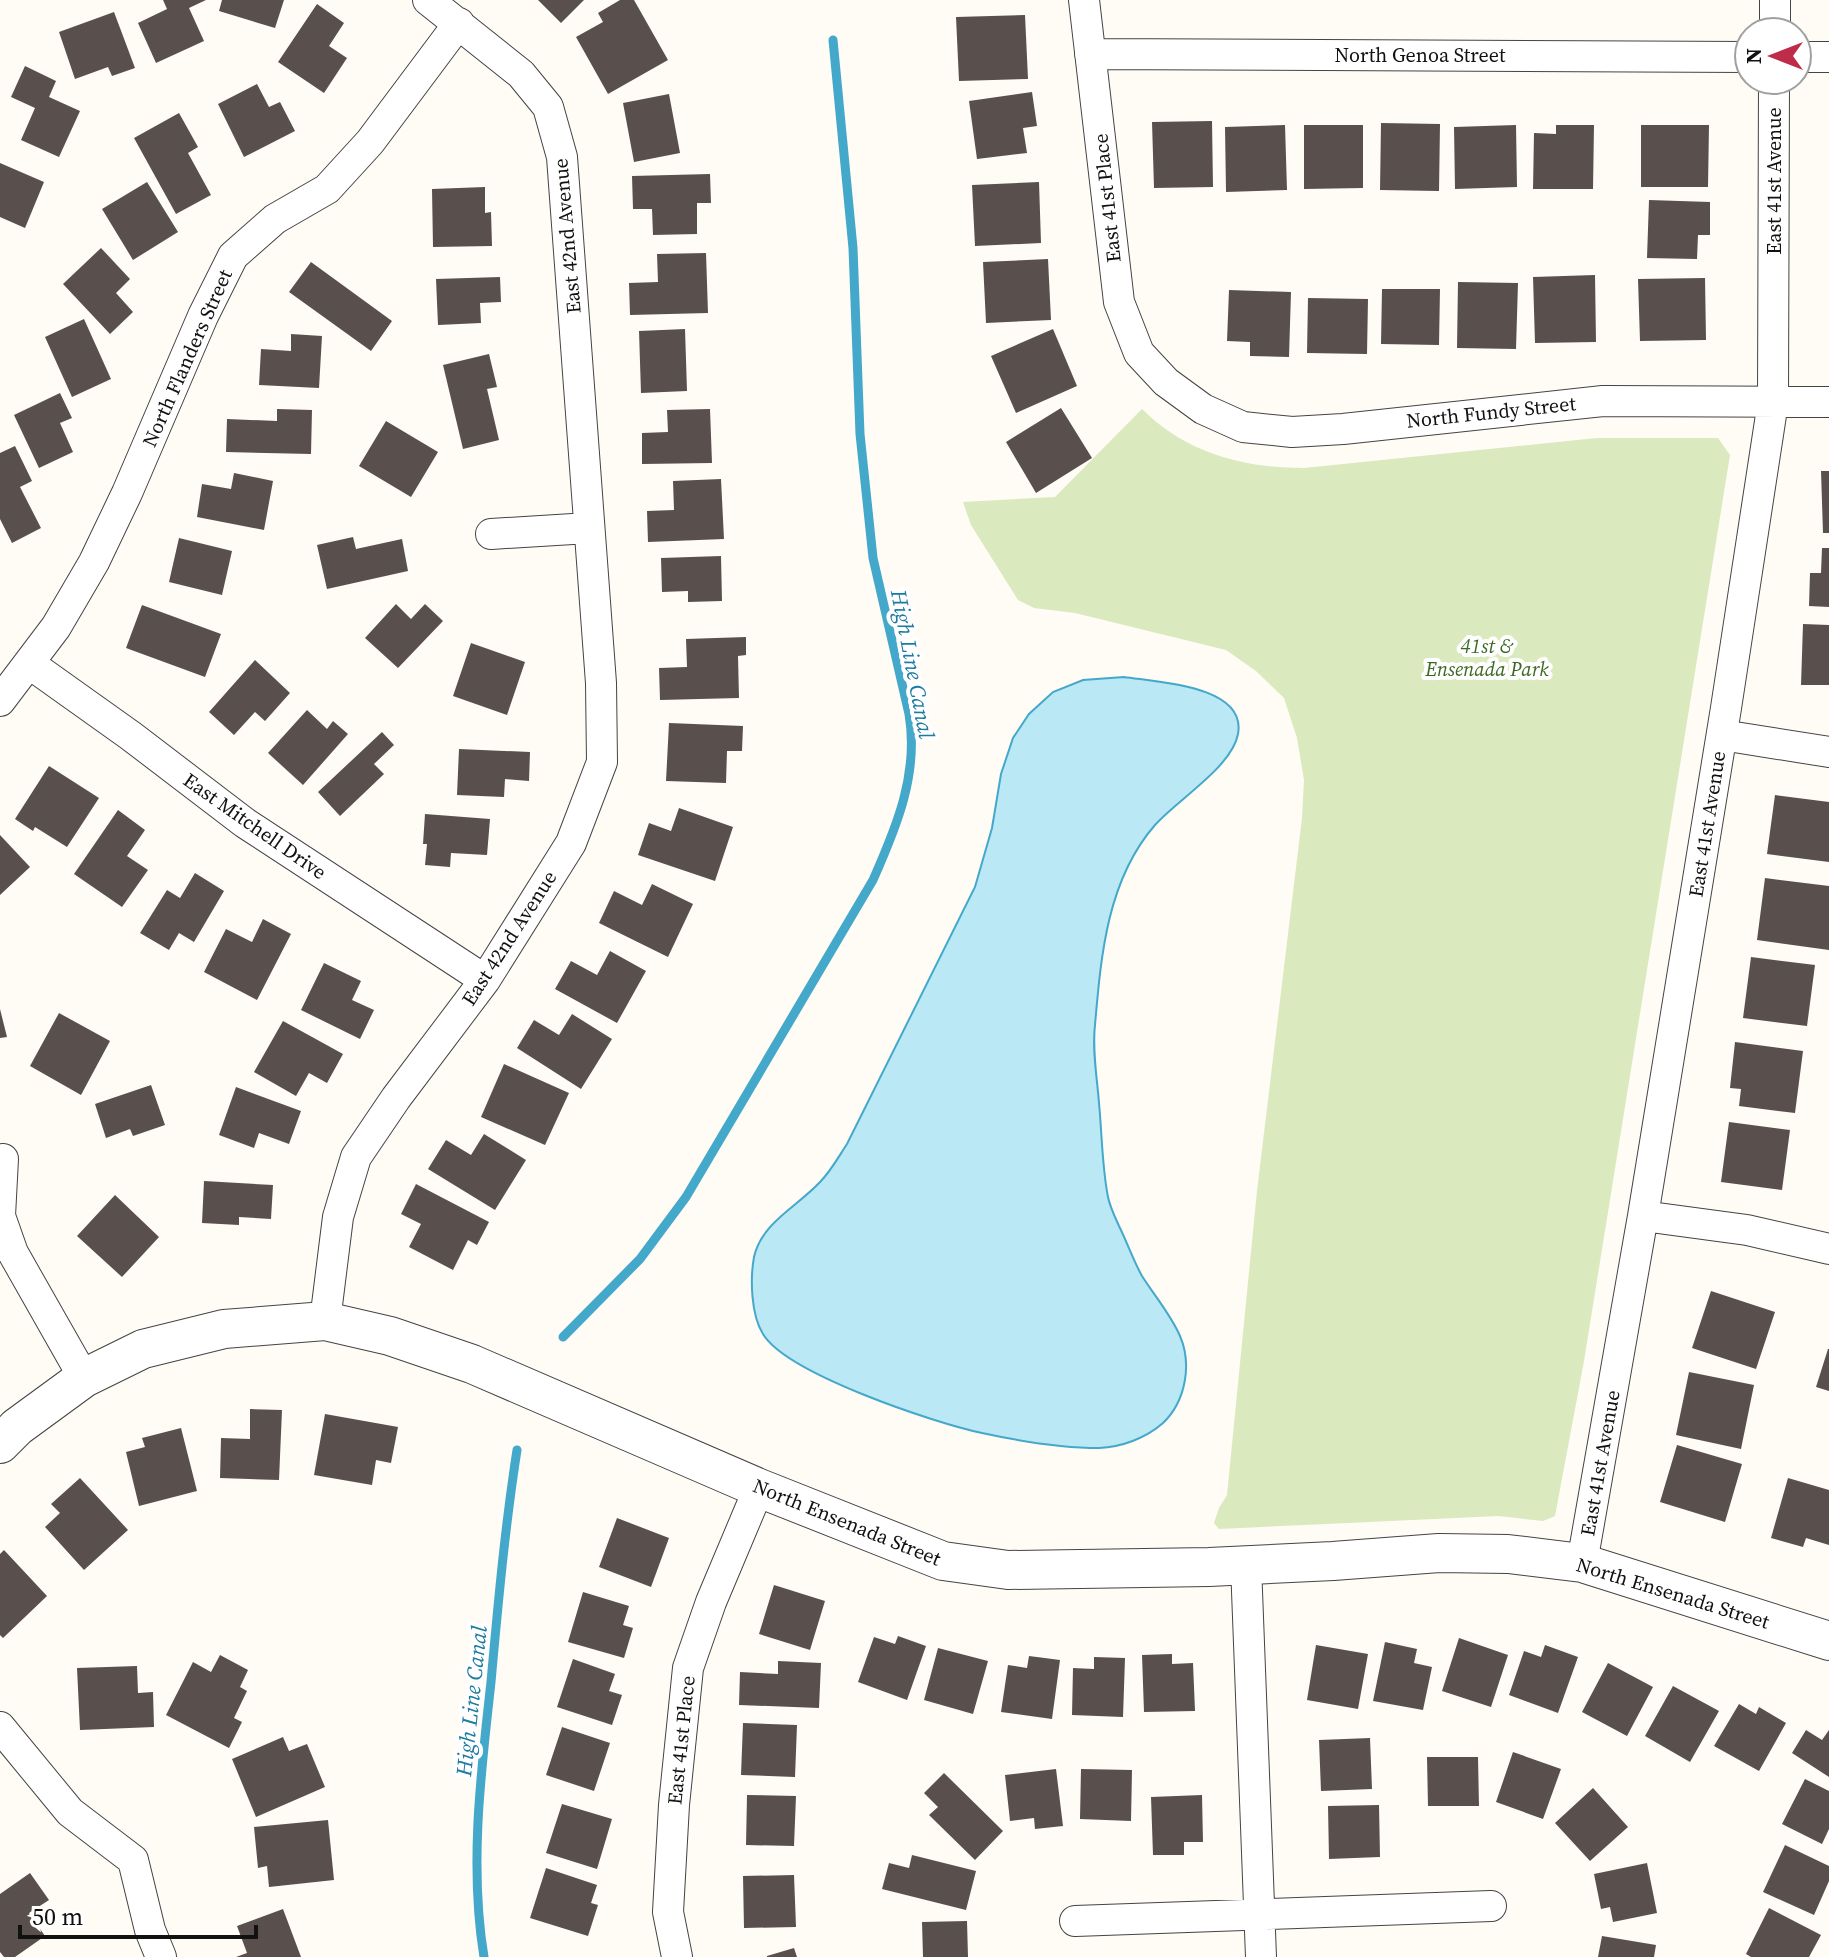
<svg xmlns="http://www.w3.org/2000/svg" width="1829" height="1957" font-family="'Source Serif 4',serif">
<rect width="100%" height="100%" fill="#fffbf5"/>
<path fill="#dbe9bf" d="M1142,409c44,44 101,59 162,59l293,-30h121l12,17 -146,906 -29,155 -12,5 -45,-5 -279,13 -5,-6 5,-15 8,-13 30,-304 45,-373 2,-38 -7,-42 -13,-40 -28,-27 -30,-21 -151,-37 -41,-5 -16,-8 -47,-75 -8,-23 92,-5z"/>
<path fill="#bbe8f5" stroke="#44a8ca" stroke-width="2" d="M1124,677c31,5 123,8 114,57 -6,33 -61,66 -83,91 -48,55 -54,131 -60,200 -3,25 2,52 4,78 3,31 3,64 9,94 2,10 7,20 11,29 8,16 14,34 23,50 12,19 29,39 38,60 12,28 6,65 -17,87 -17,15 -41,24 -64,25 -38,0 -80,-7 -117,-15 -47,-10 -195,-59 -219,-99 -12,-19 -13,-55 -9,-77 8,-35 43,-50 66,-75 11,-11 19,-26 27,-38l128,-257 17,-59 9,-54 12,-36 16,-24 24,-22 30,-12z"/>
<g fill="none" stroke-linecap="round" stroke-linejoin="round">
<path stroke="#44a8ca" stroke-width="9" d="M563,1337l77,-78 46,-62 187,-317c24,-54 46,-107 36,-166l-36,-156 -13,-124 -7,-186 -20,-208
M484,1957c-15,-91 -3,-185 7,-275 7,-78 14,-155 26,-232"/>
</g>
<path fill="#59504d" d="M163,0h43l-17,8 15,33 -48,22 -18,-40 29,-14z
M222,0h62l-9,28 -56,-17z
M538,0h46l-23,23z
M620,0h14l34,60 -60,34 -32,-57 27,-15 -5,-9z
M317,4l27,19 -15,23 18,12 -23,35 -46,-31z
M114,12l21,56 -23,8 -4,-9 -33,12 -16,-47z
M1025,15l3,64 -69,2 -3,-64z
M25,66l31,15 -7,16 31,14 -21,46 -38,-17 14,-32 -24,-11z
M257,84l12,23 11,-5 15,29 -51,26 -26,-53z
M1032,92l5,34 -14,2 4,25 -50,6 -8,-58z
M669,94l11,59 -46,9 -11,-59z
M179,113l19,34 -10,6 23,42 -35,19 -42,-76z
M1212,121l1,66 -59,1 -2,-66z
M1381,123l59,1 -1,67 -59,-1z
M1285,125l2,65 -61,2 -1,-65z
M1304,125h59v63l-59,1z
M1516,125l1,62 -62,2 -1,-62z
M1556,125h38l-1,64h-60l1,-56 22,1z
M1641,125h68l-1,62h-67z
M0,163l44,19 -19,46 -25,-11z
M710,174l1,29h-14v31l-44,1 -1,-26h-19l-1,-33z
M147,182l31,50 -45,28 -31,-51z
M1039,182l2,61 -66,3 -3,-61z
M485,187v26l6,-1 1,34 -59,1 -1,-58z
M1649,200l61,2v33h-12l-1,24 -50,-1z
M101,248l29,31 -14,14 17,19 -23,22 -47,-50z
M706,253l2,60 -78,2 -1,-32 29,-1 -1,-28z
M1048,259l3,61 -65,3 -3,-61z
M311,262l81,59 -21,30 -82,-59z
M1595,275l1,67 -61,1 -2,-66z
M500,277l1,25 -21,1 1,20 -43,2 -2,-46z
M1705,278l1,62 -66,1 -2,-62z
M1458,282l60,1 -2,66 -59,-1z
M1382,289h58l-1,56 -58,-1z
M1229,290l62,2 -2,65 -39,-1v-14l-23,-1z
M1308,298l60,1 -1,55 -60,-1z
M84,319l27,60 -39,18 -27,-60z
M685,329l2,62 -46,2 -2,-62z
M1053,329l24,57 -61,27 -25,-57z
M291,334l31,2 -3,52 -60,-3 2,-36 30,2z
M489,354l8,33 -10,2 12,51 -36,9 -20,-84z
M60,393l12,25 -12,5 13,29 -34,16 -25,-53z
M1061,408l31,50 -56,35 -30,-51z
M277,409l35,1 -1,44 -85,-2 1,-33 50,2z
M710,409l2,54 -70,1v-31l26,-1 -1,-22z
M386,421l52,31 -27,45 -52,-31z
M15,446l17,35 -12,6 21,41 -29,15 -12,-24v-66z
M1821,471h8v62h-6z
M234,473l39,8 -9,49 -67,-13 5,-33 29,5z
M721,479l3,60 -76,3 -1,-31 27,-1 -1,-29z
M353,537l3,12 46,-10 6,32 -81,18 -10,-44z
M179,538l53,13 -10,44 -53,-13z
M1822,548h7v59l-20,-1 1,-33h11z
M721,556l1,45 -34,1v-11l-26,1 -1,-34z
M396,604l15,15 14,-15 18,17 -45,47 -33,-30z
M142,605l79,29 -16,43 -79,-29z
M1803,624l26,1v60h-28z
M746,637v18l-8,1 1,42 -79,2 -1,-32 28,-1 -1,-28z
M471,643l54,19 -18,53 -54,-19z
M255,660l35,33 -25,28 -10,-9 -21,23 -25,-23z
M307,710l20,19 6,-8 15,13 -45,51 -35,-32z
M669,723l74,3 -1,25h-15l-1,32 -60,-2z
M382,732l12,13 -20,19 10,10 -44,42 -22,-24z
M459,749l71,3 -1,29 -24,-2 -1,18 -47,-2z
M49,766l50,32 -32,49 -32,-20 -2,4 -18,-12z
M1775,795l54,7v60l-62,-8z
M679,808l54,19 -18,54 -77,-26 11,-32 22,8z
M118,810l27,20 -18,26 21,14 -26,37 -48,-33z
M425,814l65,5 -3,36 -36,-2 -1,14 -25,-2 2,-21h-4z
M0,835l30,32 -30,28z
M195,873l29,18 -30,51 -15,-9 -10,17 -29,-17 27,-43 13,8z
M1765,878l64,8v64l-72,-10z
M652,884l41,20 -25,53 -69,-34 15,-32 28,14z
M263,919l28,15 -34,66 -53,-28 22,-43 26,13z
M610,951l36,20 -29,52 -62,-34 16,-28 26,14z
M1751,957l64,8 -8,61 -64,-8z
M324,963l37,18 -9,19 22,10 -14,29 -59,-29z
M0,1009l7,28 -7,1z
M59,1013l51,28 -29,54 -51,-29z
M572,1014l40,25 -31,50 -64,-41 17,-28 25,15z
M283,1021l60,33 -16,29 -18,-10 -13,23 -42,-24z
M1735,1042l68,9 -8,62 -56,-7 2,-17 -11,-1z
M504,1064l65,29 -24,52 -64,-28z
M151,1085l14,40 -32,11 -3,-7 -24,9 -11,-34z
M236,1087l65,24 -12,33 -30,-11 -5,15 -35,-13z
M1729,1122l61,8 -8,60 -61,-8z
M484,1134l42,26 -31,50 -67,-41 18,-29 25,15z
M204,1181l69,4 -2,34 -32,-2v8l-37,-2z
M416,1184l73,38 -12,23 -9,-5 -15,30 -44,-23 12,-23 -20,-10z
M115,1195l44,42 -37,40 -45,-41z
M1711,1291l64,21 -19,57 -64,-21z
M1828,1349h1v42l-13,-4z
M1689,1372l65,13 -13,64 -65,-14z
M250,1409l32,1 -3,70 -59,-2 1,-40 29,1z
M325,1414l73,13 -7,36 -15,-3 -4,25 -58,-10z
M181,1428l16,63 -58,15 -13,-54 19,-5 -3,-9z
M1677,1445l65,19 -17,58 -65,-20z
M80,1478l48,52 -44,40 -39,-43 15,-14 -9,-9z
M1788,1478l41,12v55l-23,-7 -3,9 -32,-9z
M617,1518l52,20 -18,49 -52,-20z
M4,1550l43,46 -44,42 -3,-3v-81z
M774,1585l51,16 -15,49 -51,-16z
M583,1592l46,14 -6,19 10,3 -9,30 -56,-16z
M898,1636l28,10 -19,54 -49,-18 16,-45 21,7z
M1459,1638l49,17 -17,52 -49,-16z
M1385,1642l32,7 -3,14 18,4 -9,43 -50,-9z
M1316,1645l52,9 -10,55 -51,-9z
M1545,1645l33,12 -20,56 -49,-18 15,-44 17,6z
M938,1648l50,13 -15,53 -49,-14z
M1172,1654v10l21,-1 2,48 -51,1 -2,-57z
M220,1655l28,15 -8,17 7,4 -13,27 8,4 -13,26 -63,-33 27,-53 18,10z
M1029,1656l31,4 -8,59 -51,-7 7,-47 19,3z
M1094,1657l31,1 -2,59 -51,-2 1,-47 21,1z
M573,1659l42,15 -6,17 13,4 -10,30 -55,-18z
M778,1661l43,2 -2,45 -80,-3 1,-33 38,2z
M1608,1663l45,24 -26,49 -45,-24z
M137,1666l1,27 15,-1 1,35 -74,3 -3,-62z
M1673,1686l46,25 -29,51 -45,-26z
M1739,1704l17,10 3,-7 27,16 -27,48 -45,-25z
M743,1723l54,2 -2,52 -54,-2z
M562,1727l48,16 -16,48 -48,-16z
M1806,1730l16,10 7,-10v47l-37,-24z
M283,1737l6,14 18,-7 18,43 -69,30 -24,-58z
M1370,1738l2,51 -51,2 -2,-51z
M1513,1752l48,17 -18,50 -47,-17z
M1427,1757h51l1,49h-51z
M1056,1769l7,57 -28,3 -1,-11 -24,3 -5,-46z
M1081,1769l51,1 -1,51 -51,-2z
M944,1773l59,58 -28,29 -46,-45 9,-8 -14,-14z
M1805,1779l24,12v38l-7,15 -40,-20z
M1593,1788l35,39 -38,34 -35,-38z
M747,1795l49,1 -2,50 -48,-1z
M1202,1795l1,47h-19v13h-31l-2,-58z
M562,1804l50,15 -15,50 -51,-16z
M1379,1805l1,52 -51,2 -1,-53z
M328,1820l6,60 -65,7 -2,-21 -9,2 -4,-41z
M1785,1845l44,21v15l-15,34 -51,-23z
M912,1855l64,16 -10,39 -84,-21 7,-26 20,5z
M1647,1863l10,50 -44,9 -3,-15 -9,2 -7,-35z
M546,1868l51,17 -6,18 7,2 -10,31 -58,-18z
M30,1873l19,27 -20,13 16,23 -30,21h-11l-4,-5v-58z
M794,1875l2,52 -52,1 -1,-52z
M1769,1908l52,27 -12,22h-58l-5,-3z
M283,1909l18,48h-65l11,-4 -10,-27z
M967,1921l1,36h-45l-1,-35z
M1602,1936l54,9 -2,12h-56z
M794,1948l3,9h-30v-1z"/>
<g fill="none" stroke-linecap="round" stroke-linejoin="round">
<g stroke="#444" stroke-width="32">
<path id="minor" d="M1084,0l35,302 20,51 27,29 37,27 40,18 49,5 51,-3 260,-28 226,1
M1775,32v-32
M1090,54l659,3
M1797,57h32
M491,534l98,-6
M30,664l101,72 114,87 240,157
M0,701l56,-74 38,-65 33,-69 76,-177 30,-60 42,-37 52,-30 43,-47 89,-119
M1722,735l107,17
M3,1159l-3,57 13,37 71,125
M1643,1216l104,14 82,19
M325,1321l13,-104 18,-60 40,-59 89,-118 86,-137 31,-81 -1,-79 -39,-526 -14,-50 -27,-33 -93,-74
M1582,1563l61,-347 83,-508 47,-306 1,-322
M1246,1565l15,392
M0,1727l70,85 63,48 17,70 11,27
M1075,1921l416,-15
M677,1957l-9,-45 6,-107 14,-137 23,-66 48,-114"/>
</g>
<g stroke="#444" stroke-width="40">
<path id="tertiary" d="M0,1444l17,-17 67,-49 59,-29 81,-20 101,-8 65,15 82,28 287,124 184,73 65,9 201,-3 124,-6 106,-8 69,1 74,9 247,78"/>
</g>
<use href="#minor" stroke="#fff" stroke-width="30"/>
<use href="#tertiary" stroke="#fff" stroke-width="38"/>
</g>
<g text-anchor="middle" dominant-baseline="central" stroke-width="8" stroke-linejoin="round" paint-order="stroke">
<g font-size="20" fill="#111" stroke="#fff">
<text x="1420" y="55">North Genoa Street</text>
<text transform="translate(1774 181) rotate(-90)">East 41st Avenue</text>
<text transform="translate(1107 198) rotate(-96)">East 41st Place</text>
<text transform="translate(567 236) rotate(-95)">East 42nd Avenue</text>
<text transform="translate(187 358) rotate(-66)">North Flanders Street</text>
<text transform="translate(1491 412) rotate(-6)">North Fundy Street</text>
<text transform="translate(1707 824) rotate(-81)">East 41st Avenue</text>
<text transform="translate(255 826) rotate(35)">East Mitchell Drive</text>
<text transform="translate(509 938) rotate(-57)">East 42nd Avenue</text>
<text transform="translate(1600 1463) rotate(-80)">East 41st Avenue</text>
<text transform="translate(847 1522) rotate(22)">North Ensenada Street</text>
<text transform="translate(1673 1593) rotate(17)">North Ensenada Street</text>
<text transform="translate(681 1740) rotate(-84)">East 41st Place</text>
</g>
<g font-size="20" font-style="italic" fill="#3b6822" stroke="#fff">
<text x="1487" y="646">41st &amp;<tspan x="1487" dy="23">Ensenada Park</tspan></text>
</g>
<g font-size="22" font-style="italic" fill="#1c7ba0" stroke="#fff">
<text transform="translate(913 664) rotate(79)">High Line Canal</text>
<text transform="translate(471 1701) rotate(-84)">High Line Canal</text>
</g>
</g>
<g transform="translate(1773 56) rotate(270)"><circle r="38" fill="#ffffff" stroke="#a0a0a0" stroke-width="2"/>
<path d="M0-6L14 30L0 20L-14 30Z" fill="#be2c49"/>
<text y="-12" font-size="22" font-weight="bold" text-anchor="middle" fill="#111111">N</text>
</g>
<path d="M20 1925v12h236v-12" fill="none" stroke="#111111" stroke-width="4"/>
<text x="32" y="1925" font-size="24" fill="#111111" stroke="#ffffff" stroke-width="6" paint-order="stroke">50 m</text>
</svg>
